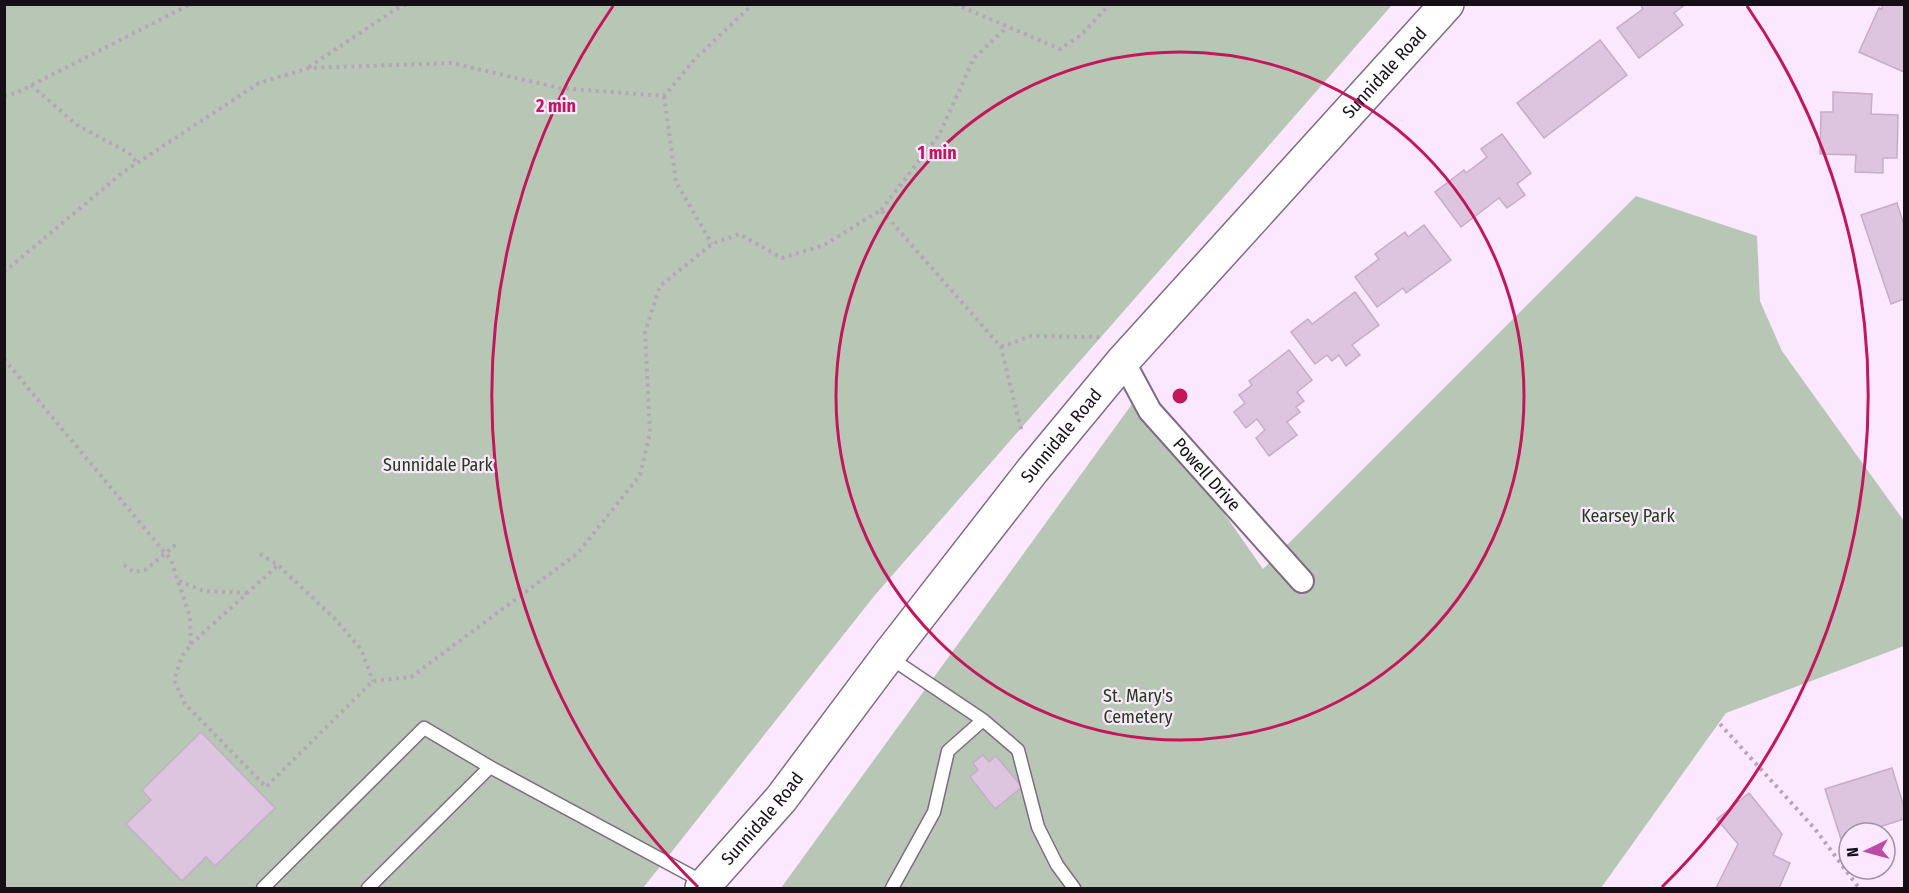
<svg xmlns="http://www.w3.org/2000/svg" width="1909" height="893" font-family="'Fira Sans Condensed',sans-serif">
<rect width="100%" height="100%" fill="#fce8fe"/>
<path fill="#b8c7b5" d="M4,5h1388l-517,590 -232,293h-638z
M1636,196l121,40 3,65 22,50 122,170v125l-178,67 -125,175h-820l359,-495 123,176z"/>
<path fill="#ddc5e0" stroke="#c5adc8" stroke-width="1.5" d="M1640,4h46l-12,9 9,12 -44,33 -22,-30 26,-19z
M1883,4h21v68l-45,-20 20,-44 3,1z
M1600,40l27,35 -83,63 -27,-35z
M1833,92l39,2 -1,20 27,1 -1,43h-14v15l-28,-1 1,-17 -36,-1 1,-42h12z
M1502,134l29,39 -14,11 8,11 -18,13 -8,-10 -38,29 -26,-35 29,-22 2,3 21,-16 -6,-8z
M1897,203l7,22v74l-13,5 -30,-89z
M1424,225l27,35 -45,33 -3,-5 -26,19 -22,-30 24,-18 -4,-5 30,-22 3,5z
M1355,292l24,33 -27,20 8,10 -14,11 -7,-11 -7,6 -5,-6 -12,9 -24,-32 17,-13 4,5z
M1289,350l23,30 -15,12 7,9 -8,6 4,5 -13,10 10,13 -28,21 -13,-18 9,-8 -8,-11 -11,9 -12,-16 11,-9 -6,-8 13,-10 -3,-4z
M201,732l74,76 -60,58 -9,-9 -24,24 -56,-57 25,-24 -9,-10z
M983,755l6,7 7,-6 26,31 -27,22 -25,-32 8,-7 -5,-7z
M1892,768l12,39v12l-43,14h-12v4l-8,2 -16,-50z
M1749,793l33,41 -9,21 17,8 -11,25h-63l22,-44 -21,-25z"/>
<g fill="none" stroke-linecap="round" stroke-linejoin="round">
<g stroke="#816b84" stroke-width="15">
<path id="service" d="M889,657l94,63 35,30 20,77 19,38 17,23
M263,888l161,-160 66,39 215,116
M368,888l122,-121
M892,888l42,-76 14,-61 35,-31"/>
</g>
<g stroke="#816b84" stroke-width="26">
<g id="minor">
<path id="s1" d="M1123,361l27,50 152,170"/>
</g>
</g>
<g stroke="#816b84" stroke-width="36">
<g id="secondary">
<path id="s2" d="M702,888l79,-89 107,-143 144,-185 91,-110 324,-357"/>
</g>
</g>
<path stroke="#b5a5b7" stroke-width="4" stroke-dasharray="3 4.5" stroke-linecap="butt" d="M955,4l105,45 21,-14 29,-31
M309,67l87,-58 11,-5
M31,85l46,40 52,28 8,10
M4,96l12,-3 175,-89
M664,96l12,86 36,62
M881,210l58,-75 35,-77 33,-31
M4,272l118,-99 137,-90 50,-15 143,-5 107,25 105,8 33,-39 56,-53
M1001,347l30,-11 72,1
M4,359l167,201 19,57 1,28 -9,11 -8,24 11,24 81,83 107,-106 38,-4 167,-124 62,-78 10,-42 -5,-101 15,-46 52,-42 27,-10 43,24 42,-13 57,-35 120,137 21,86
M260,554l18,11 57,54 26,30 12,32
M124,565l10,7 11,-2 34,-28
M179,581l25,10 46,2
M191,644l87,-79
M1720,724l95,105 44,59"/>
<use href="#service" stroke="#fff" stroke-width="12"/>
<use href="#minor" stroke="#fff" stroke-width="22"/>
<use href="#secondary" stroke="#fff" stroke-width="33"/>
</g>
<g fill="none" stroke="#c2185b" stroke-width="3">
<circle cx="1180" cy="396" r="344"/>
<path d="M698 887A688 688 0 0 1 613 6M1747 6A688 688 0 0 1 1662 887"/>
</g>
<g text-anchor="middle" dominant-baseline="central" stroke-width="4.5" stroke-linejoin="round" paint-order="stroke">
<g font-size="18" fill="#170f18" stroke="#fce8fe">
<text stroke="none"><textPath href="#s2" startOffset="1064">Sunnidale Road</textPath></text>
<text stroke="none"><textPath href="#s2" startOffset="578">Sunnidale Road</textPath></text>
<text stroke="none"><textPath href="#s1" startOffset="142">Powell Drive</textPath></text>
<text stroke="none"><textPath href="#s2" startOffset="92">Sunnidale Road</textPath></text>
</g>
<g font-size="18" fill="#203f19" stroke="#fce8fe">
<text x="438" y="465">Sunnidale Park</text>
<text x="1628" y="516">Kearsey Park</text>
<text x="1138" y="696">St. Mary's<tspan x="1138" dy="21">Cemetery</tspan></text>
</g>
</g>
<circle cx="1180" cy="396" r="9" fill="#c2185b" stroke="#fce8fe" stroke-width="3"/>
<g font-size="18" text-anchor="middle" font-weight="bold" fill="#c2185b" stroke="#fce8fe" stroke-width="4.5" stroke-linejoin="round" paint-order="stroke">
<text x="556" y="112">2 min</text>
<text x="937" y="159">1 min</text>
</g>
<rect width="1909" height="893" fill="none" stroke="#170f18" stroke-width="12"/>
<g transform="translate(1867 851) rotate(265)"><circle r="28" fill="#fce8fe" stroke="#a091a2" stroke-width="1.5"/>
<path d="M0-4.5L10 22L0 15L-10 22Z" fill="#bb4ba7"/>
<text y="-9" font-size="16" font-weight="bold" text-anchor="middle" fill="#170f18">N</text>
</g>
</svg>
